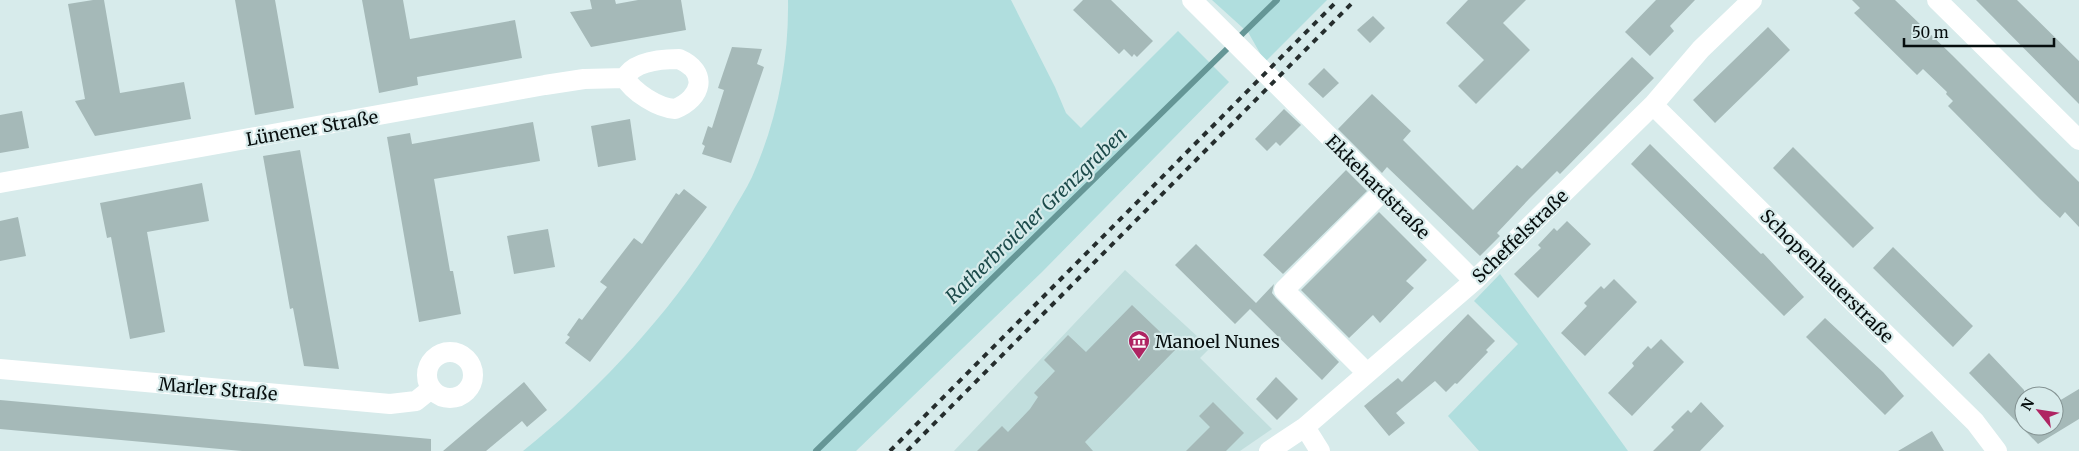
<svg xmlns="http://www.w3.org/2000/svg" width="2079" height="451" font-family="Merriweather,serif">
<rect width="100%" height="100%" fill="#d7ebeb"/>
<path fill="#c1dedd" d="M1125,270l85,78 -10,10 72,71 -32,22h-286z"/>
<path fill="#b0dede" d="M788,0h223l44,87 11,26 15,15 97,-97 51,51 -187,190 -186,179h-333c79,-63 156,-147 207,-235 7,-13 16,-26 22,-39 25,-56 37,-116 36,-177z
M1212,0h61l-29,29z
M1280,0h47l-62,62 -17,-30z
M1500,274l128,177h-149l-31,-35 70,-72 -44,-43z"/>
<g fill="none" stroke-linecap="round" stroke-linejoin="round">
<path stroke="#659696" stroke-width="6" d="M816,451l461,-451"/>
</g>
<path fill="#a5b9b8" d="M93,0h11l16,93 64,-11 7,37 -96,17 -20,-35 10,-2 -17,-95z
M235,0h40l19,108 -39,7z
M362,0h41l7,39 105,-19 7,38 -105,19 1,8 -39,8z
M590,0h25l1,4 22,-4h43l5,30 -95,17 -21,-35 22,-3z
M1083,0h28l42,41 -16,16 -3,-3 -2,3 -8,-8 -5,5 -46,-44z
M1468,0h58l-23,23 27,27 -54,54 -18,-18 26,-26 -38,-37z
M1656,0h39l-25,26 4,5 -24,25 -25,-24z
M1852,0h43l57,55 127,127v45l-14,-15 -5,6 -20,-19 -92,-93 5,-5 -7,-7 1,-2 -24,-23 -6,6 -63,-62 6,-5z
M1976,0h41l62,61v43z
M1373,16l12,12 -15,15 -13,-13z
M1768,27l22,23 -75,73 -22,-23z
M732,47l30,2 -5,15 7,3 -33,96 -29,-9 3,-8 -3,-2 6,-18 4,2 12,-38 -6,-2z
M1632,57l22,21 -94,96 -3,-3 -28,28 -32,34 3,3 -20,20 -93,-89 -5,6 -44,-44 34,-35 39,37 -8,9 70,70 44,-45 5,4z
M1324,68l15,15 -16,15 -15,-14z
M1284,109l17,16 -21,21 -4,-4 -9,9 -12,-12z
M22,111l7,37 -29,5v-38z
M630,119l6,41 -38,7 -7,-41z
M533,122l7,39 -106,18 16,92h3l8,43 -42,8 -32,-185 23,-4 2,11z
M1650,144l111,110 2,-1 41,44 -20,19 -153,-152z
M1793,147l81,81 -21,20 -80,-80z
M300,150l27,152 12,67 -35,-3 -11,-58 -3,1 -27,-153z
M1346,170l21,21 -84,83 -20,-19z
M202,183l7,38 -62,11 18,100 -35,7 -19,-102 -4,1 -7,-35z
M684,189l23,18 -117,155 -25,-19 5,-6 -3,-2 12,-17 3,2 25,-33 -7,-5 34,-44 8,6 34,-51 3,2z
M1379,212l48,48 -21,21 8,7 -34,35 -7,-8 -24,23 -48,-48z
M18,217l8,39 -26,5v-40z
M1567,221l24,23 -53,54 -24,-24 27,-26 -3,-3 16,-17 3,3z
M548,229l7,38 -41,7 -7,-38z
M1196,244l60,59 18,-19 -2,9 4,5 63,64 -17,18 -72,-71 -15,15 -60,-59z
M1893,247l80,79 -20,21 -80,-79z
M1614,279l23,23 -52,54 -24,-23 26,-27 -3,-3 17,-17 3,3z
M1132,305l45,43 -92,94 8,9h-116l25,-25 6,6 22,-23 8,-12 -4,-4 21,-22 -11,-11 24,-25 18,17z
M1468,314l27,27 -9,9 2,2 -31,32 -2,-1 -9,9 -11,-11 -39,32 9,10 -16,13 -25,-30 34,-28 4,4z
M1825,318l58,54 21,24 -19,19 -79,-78z
M1661,339l23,23 -52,54 -24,-23 26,-27 -2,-3 16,-17 3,3z
M1989,353l35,37v36h30v-22l25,-15v30l-41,25 -69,-71z
M1276,377l22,22 -21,21 -21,-21z
M524,382l23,28 -20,17 -5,-6 -36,30h-43z
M0,400l431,39v12h-189l-242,-22z
M1213,402l31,31 -18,18h-40l24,-24 -11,-11z
M1701,402l23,24 -24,25h-47l21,-21 -3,-3 17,-17 3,3z
M1932,431l12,20h-46z"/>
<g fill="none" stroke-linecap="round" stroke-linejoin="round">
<path stroke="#fff" stroke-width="20" d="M1192,0l282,281
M1937,0l142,140
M679,59c30,13 23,39 -4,50 -17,-1 -42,-17 -50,-31 9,-17 36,-19 54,-19z
M1653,105l322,317 22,29
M0,183l545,-98 39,-6 41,-1
M427 375a23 23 0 1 1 46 0a23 23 0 1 1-46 0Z
M0,369l390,35 26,-3 15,-12
M1367,373l-83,-83 98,-98
M1305,427l15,24
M1269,451l36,-24 169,-146 179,-176 48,-56 51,-49"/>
<path stroke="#252d2d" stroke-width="4" stroke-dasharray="6 6" stroke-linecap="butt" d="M890,451l448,-451
M907,451l448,-451"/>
</g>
<defs>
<g id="museum-pin" transform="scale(1.125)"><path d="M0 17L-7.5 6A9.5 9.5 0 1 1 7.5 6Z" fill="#af2462" stroke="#d7ebeb"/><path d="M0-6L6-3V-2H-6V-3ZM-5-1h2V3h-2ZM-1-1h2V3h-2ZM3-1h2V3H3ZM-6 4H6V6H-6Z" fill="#fff"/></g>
</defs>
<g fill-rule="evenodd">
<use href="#museum-pin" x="1139" y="341"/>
</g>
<g text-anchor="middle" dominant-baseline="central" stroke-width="4.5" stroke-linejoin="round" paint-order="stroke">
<g font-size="18" fill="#070e0e" stroke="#d7ebeb">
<text transform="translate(312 128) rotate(-10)">Lünener Straße</text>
<text transform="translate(1378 187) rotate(45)">Ekkehardstraße</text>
<text transform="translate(1520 236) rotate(-44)">Scheffelstraße</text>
<text transform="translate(1827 276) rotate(45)">Schopenhauerstraße</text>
<text transform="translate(218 389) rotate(5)">Marler Straße</text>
</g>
<g font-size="18" fill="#070e0e" stroke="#d7ebeb" text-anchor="start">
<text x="1155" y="341">Manoel Nunes</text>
</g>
<g font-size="19" font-style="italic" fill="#1c4a4a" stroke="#d7ebeb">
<text transform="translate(1036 215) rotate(-44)">Ratherbroicher Grenzgraben</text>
</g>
</g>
<g transform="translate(2039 411) rotate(300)"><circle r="24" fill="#d7ebeb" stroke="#849393"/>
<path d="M0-4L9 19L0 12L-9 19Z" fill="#af2462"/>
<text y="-8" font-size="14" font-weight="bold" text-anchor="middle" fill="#070e0e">N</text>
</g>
<path d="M1904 38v8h150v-8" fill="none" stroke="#070e0e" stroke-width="2.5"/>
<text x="1912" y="38" font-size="15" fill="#070e0e" stroke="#d7ebeb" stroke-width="4" paint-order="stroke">50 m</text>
</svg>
